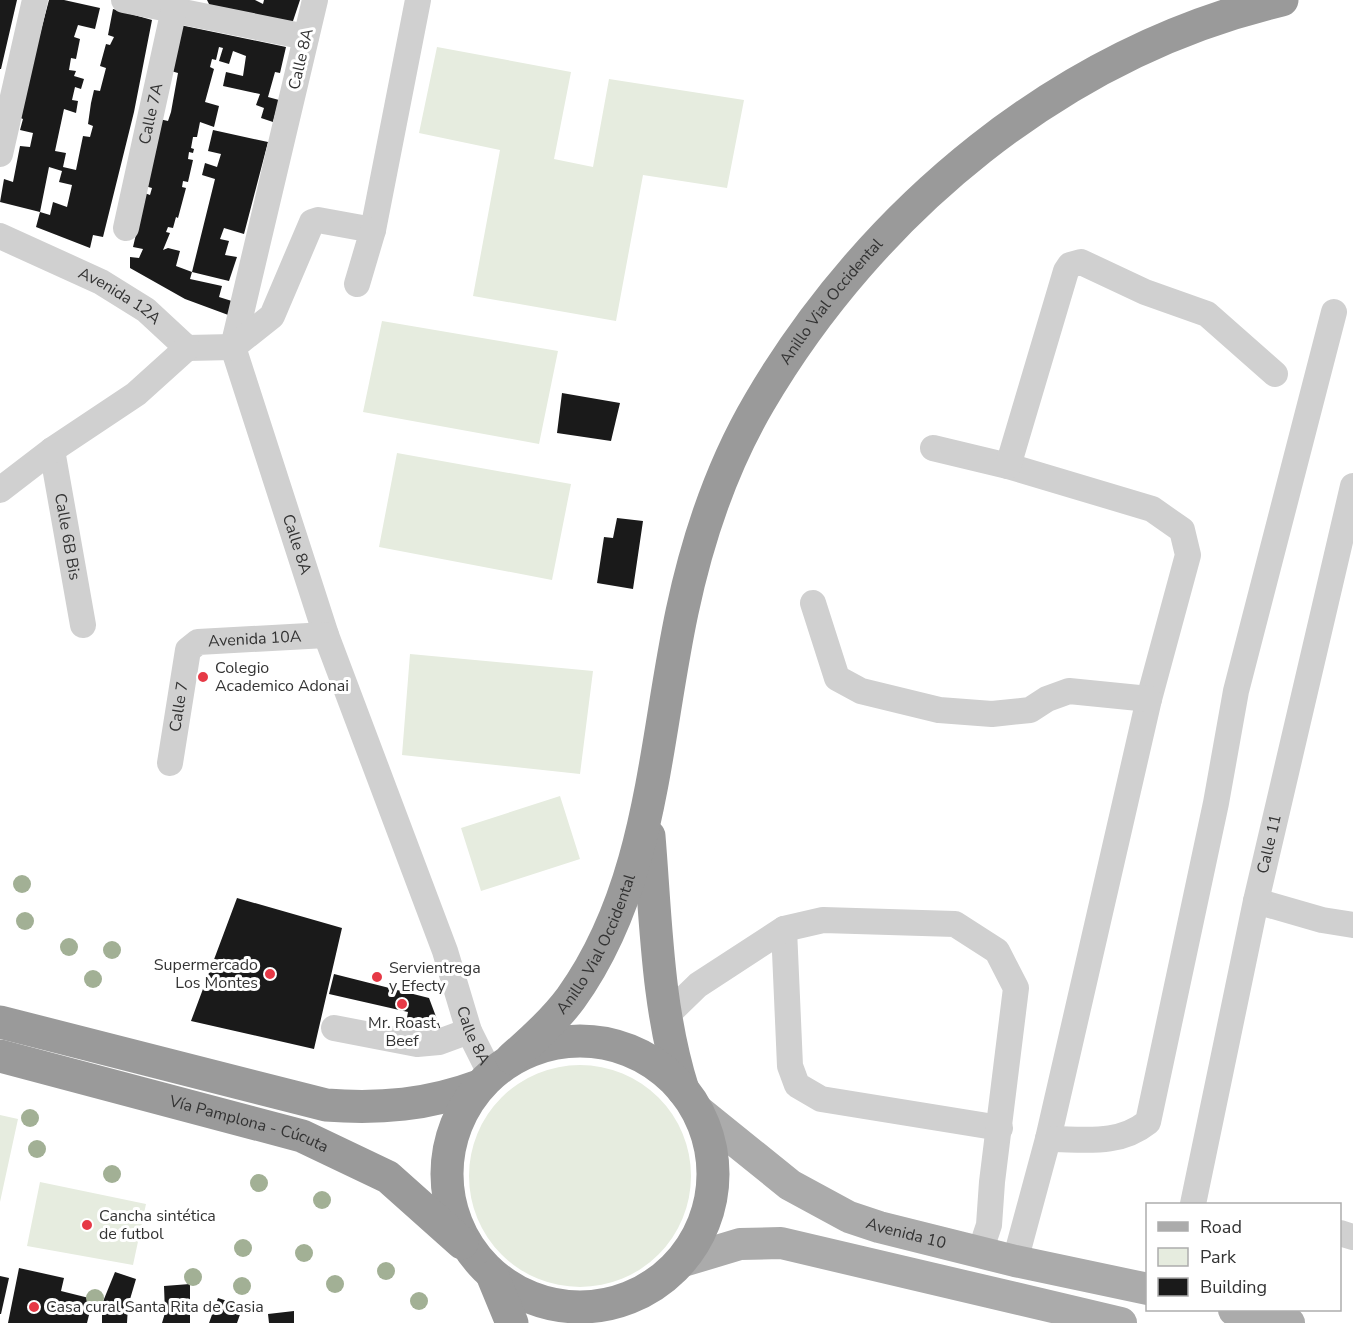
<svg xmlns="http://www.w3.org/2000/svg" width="1353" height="1323" font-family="'Nunito Sans',sans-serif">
<rect width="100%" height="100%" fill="#fff"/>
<path fill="#e6ecdf" d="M437,47l134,25 -17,87 39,8 16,-88 135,21 -17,88 -84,-13 -27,146 -143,-25 27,-146 -81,-17z
M382,321l176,30 -19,93 -176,-32z
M397,453l174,31 -19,96 -173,-33z
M410,654l183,17 -13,103 -178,-19z
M560,796l20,63 -99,32 -20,-63z
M469 1176a111 111 0 1 1 222 0a111 111 0 1 1-222 0Z
M0,1115l18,4 -18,83z
M40,1182l106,22 -13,61 -106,-19z"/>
<path fill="#1a1a1a" d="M0,0h17l-16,69h-1z
M49,0h15l36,8 -5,21 -17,-4 -4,12 6,2 -4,20 -5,-1 -2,12 7,1 -2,5 10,3 -3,10 -6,-2 -3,13 6,1 -2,12 -12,-4 -9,42 11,2 -3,14 13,3 7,-34 7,1 3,-11 -5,-2 3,-21 3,-13 6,1 6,-23 -6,-2 6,-22 4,1 4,-8 -6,-2 5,-26 39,11 -18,92 -31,125 -10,-2 -3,13 -54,-21 4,-15 10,3 3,-13 14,5 5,-22 -13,-3 3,-11 -13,-4 -9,45 -40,-10 4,-23 9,3 7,-36 10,1 3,-14 -13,-3 3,-11 -5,-2z
M207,0h48l8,4 1,-4h36l-8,24 -82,-18z
M180,25l106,22 -6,26 -5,-1 -7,25 11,3 -6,22 -12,-4 3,-10 -8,-3 4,-11 -37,-8 3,-14 17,4 3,-20 -13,-5 -4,13 -10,-3 4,-13 -4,-1 -3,13 -4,-1 -2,8 4,2 -9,33 14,4 -5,21 -14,-5 -3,15h-4l-2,11 3,1 -1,4 -4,-1 -1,7 5,1 -5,22 -5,-1 -1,6 4,1 -8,30 -2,-1 -3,11 -5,-1 -2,5 4,1 -7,17 5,-2 12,3 -4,15 16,6 -2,7 32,7 -3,11 16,5 -4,14 -46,-17 -55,-31v-11l9,1 4,-9 -10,-2 9,-38v-17l8,3 2,-7 -11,-3 18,-66 9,2 3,-9 7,-39 -7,-2z
M213,130l55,12 -24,92 -20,-6 -4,11 9,2 -4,14 12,2 -8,24 -37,-9 23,-93 -13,-4 3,-12 12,4 4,-13 -13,-3z
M562,393l58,10 -9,38 -54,-8z
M617,518l26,3 -10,68 -36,-6 7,-46 9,1z
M237,898l105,30 -28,121 -123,-28z
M334,974l95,24 12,32 -35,-7 2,-11 -79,-18z
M19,1268l45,10 -3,13 32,8 -6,24h-79z
M115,1272l21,7 -8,27 -1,17h-25v-19z
M0,1276l9,2 -8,36h-1z
M190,1284v39h-28l3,-10 -1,-27z
M218,1298l25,8 -6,17h-28z
M294,1311v12h-25l-1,-9z"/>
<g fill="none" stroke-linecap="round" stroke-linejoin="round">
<g stroke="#d0d0d0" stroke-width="26">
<path d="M124,0l182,37"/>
<path id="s1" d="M315,0l-82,347 93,288 119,316 24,80 22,44"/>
<path d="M0,154l35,-154"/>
<path id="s2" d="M126,228l50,-228"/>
<path id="s3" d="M0,236l101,46 45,28 41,38 46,-1 39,-31 40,-94 6,-2 55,10 45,-230"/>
<path d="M357,284l16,-54"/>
<path d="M933,448l75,18 144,43 30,21 6,25 -39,144 -101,440 -33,122"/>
<path id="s4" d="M52,450l31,175"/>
<path d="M1008,466l58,-195 4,-6 11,-3 64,30 62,22 68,60"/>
<path d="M0,490l52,-40 84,-56 51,-46"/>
<path d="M813,603l24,75 24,13 78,19 53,4 38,-4 17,-11 22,-8 80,8"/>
<path id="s5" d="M170,763l18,-113 10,-8 128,-7"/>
<path d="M1256,901l66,19 31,5"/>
<path d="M784,929l6,137 7,19 24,14 179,29"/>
<path d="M666,1016l32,-31 86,-56 39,-9 132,4 42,27 19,37 -24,194 -3,43 -9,27"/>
<path d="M334,1028l83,16 22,-2 30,-11"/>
<path d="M1048,1139c36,0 70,7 100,-17l68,-319 20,-112 98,-379"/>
<path id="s6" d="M1193,1204l63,-303 97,-415"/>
<path d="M1340,1233l13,4"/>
</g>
<g stroke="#ababab" stroke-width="32">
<path id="s7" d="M697,1110l93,75 59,32 30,10 136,34 133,28"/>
<path d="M680,1262l60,-18 41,-1 340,80"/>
<path d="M1234,1310l55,13"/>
</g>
<g stroke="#9a9a9a" stroke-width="33">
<path d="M649,836c7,85 8,172 34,254"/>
<path d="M0,1022l326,83c54,4 102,0 153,-19"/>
<circle cx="580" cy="1174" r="133"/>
<path id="s8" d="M0,1056l302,80 86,41 74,66"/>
<path id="s9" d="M512,1058c21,-18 42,-37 59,-60 81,-113 83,-254 111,-386 15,-71 40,-146 77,-209 112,-192 304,-352 523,-403"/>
<path d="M493,1277l19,46"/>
</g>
</g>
<g fill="#a2b095">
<circle cx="22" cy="884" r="9"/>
<circle cx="25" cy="921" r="9"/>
<circle cx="69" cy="947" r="9"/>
<circle cx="112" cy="950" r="9"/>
<circle cx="93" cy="979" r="9"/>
<circle cx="30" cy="1118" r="9"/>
<circle cx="37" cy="1149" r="9"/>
<circle cx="112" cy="1174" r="9"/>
<circle cx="259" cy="1183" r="9"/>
<circle cx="322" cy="1200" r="9"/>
<circle cx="243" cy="1248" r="9"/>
<circle cx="304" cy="1253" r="9"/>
<circle cx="386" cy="1271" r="9"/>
<circle cx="193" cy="1277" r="9"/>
<circle cx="335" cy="1284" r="9"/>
<circle cx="242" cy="1286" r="9"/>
<circle cx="95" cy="1298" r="9"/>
<circle cx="419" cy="1301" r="9"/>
</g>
<g fill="#e63946" stroke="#fff" stroke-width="2">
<circle cx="203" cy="677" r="6"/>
<circle cx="270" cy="974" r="6"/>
<circle cx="377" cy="977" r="6"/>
<circle cx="402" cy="1004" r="6"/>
<circle cx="87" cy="1225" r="6"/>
<circle cx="34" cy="1307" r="6"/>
</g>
<g text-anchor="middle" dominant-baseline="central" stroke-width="6" stroke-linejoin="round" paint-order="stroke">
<g font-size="16" fill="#333" stroke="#fff">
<text transform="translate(301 59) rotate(-77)">Calle 8A</text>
<text stroke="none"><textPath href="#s2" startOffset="117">Calle 7A</textPath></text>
<text stroke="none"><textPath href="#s3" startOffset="134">Avenida 12A</textPath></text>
<text stroke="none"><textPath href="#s9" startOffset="838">Anillo Vial Occidental</textPath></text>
<text stroke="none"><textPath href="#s4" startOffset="88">Calle 6B Bis</textPath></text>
<text stroke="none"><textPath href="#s1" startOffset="564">Calle 8A</textPath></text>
<text stroke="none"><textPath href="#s5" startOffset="184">Avenida 10A</textPath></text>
<text stroke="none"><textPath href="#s5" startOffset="57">Calle 7</textPath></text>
<text stroke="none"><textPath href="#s6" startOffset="368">Calle 11</textPath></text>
<text stroke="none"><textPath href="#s9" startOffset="144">Anillo Vial Occidental</textPath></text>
<text stroke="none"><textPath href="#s1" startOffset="1086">Calle 8A</textPath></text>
<text stroke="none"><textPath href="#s8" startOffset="258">Vía Pamplona - Cúcuta</textPath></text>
<text stroke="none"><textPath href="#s7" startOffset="246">Avenida 10</textPath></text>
</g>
<g font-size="16" fill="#333" stroke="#fff" text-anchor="start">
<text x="215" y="668">Colegio<tspan x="215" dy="18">Academico Adonai</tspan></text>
<text x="258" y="965" text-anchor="end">Supermercado<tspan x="258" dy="18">Los Montes</tspan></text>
<text x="389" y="968">Servientrega<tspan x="389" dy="18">y Efecty</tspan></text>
<text x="402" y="1023" text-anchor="middle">Mr. Roast<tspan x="402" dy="18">Beef</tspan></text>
<text x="99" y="1216">Cancha sintética<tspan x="99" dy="18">de futbol</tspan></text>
<text x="46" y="1307">Casa cural Santa Rita de Casia</text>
</g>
</g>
<rect x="1146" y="1203" width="195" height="108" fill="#ffffff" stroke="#adadad" stroke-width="1.5"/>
<rect x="1158" y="1222" width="30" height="9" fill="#ababab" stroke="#adadad" stroke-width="1.5"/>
<text x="1200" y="1233" font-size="18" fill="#333333">Road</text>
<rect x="1158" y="1248" width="30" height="18" fill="#e6ecdf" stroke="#adadad" stroke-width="1.5"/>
<text x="1200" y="1263" font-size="18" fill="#333333">Park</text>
<rect x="1158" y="1278" width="30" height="18" fill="#1a1a1a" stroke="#adadad" stroke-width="1.5"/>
<text x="1200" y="1293" font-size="18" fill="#333333">Building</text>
</svg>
